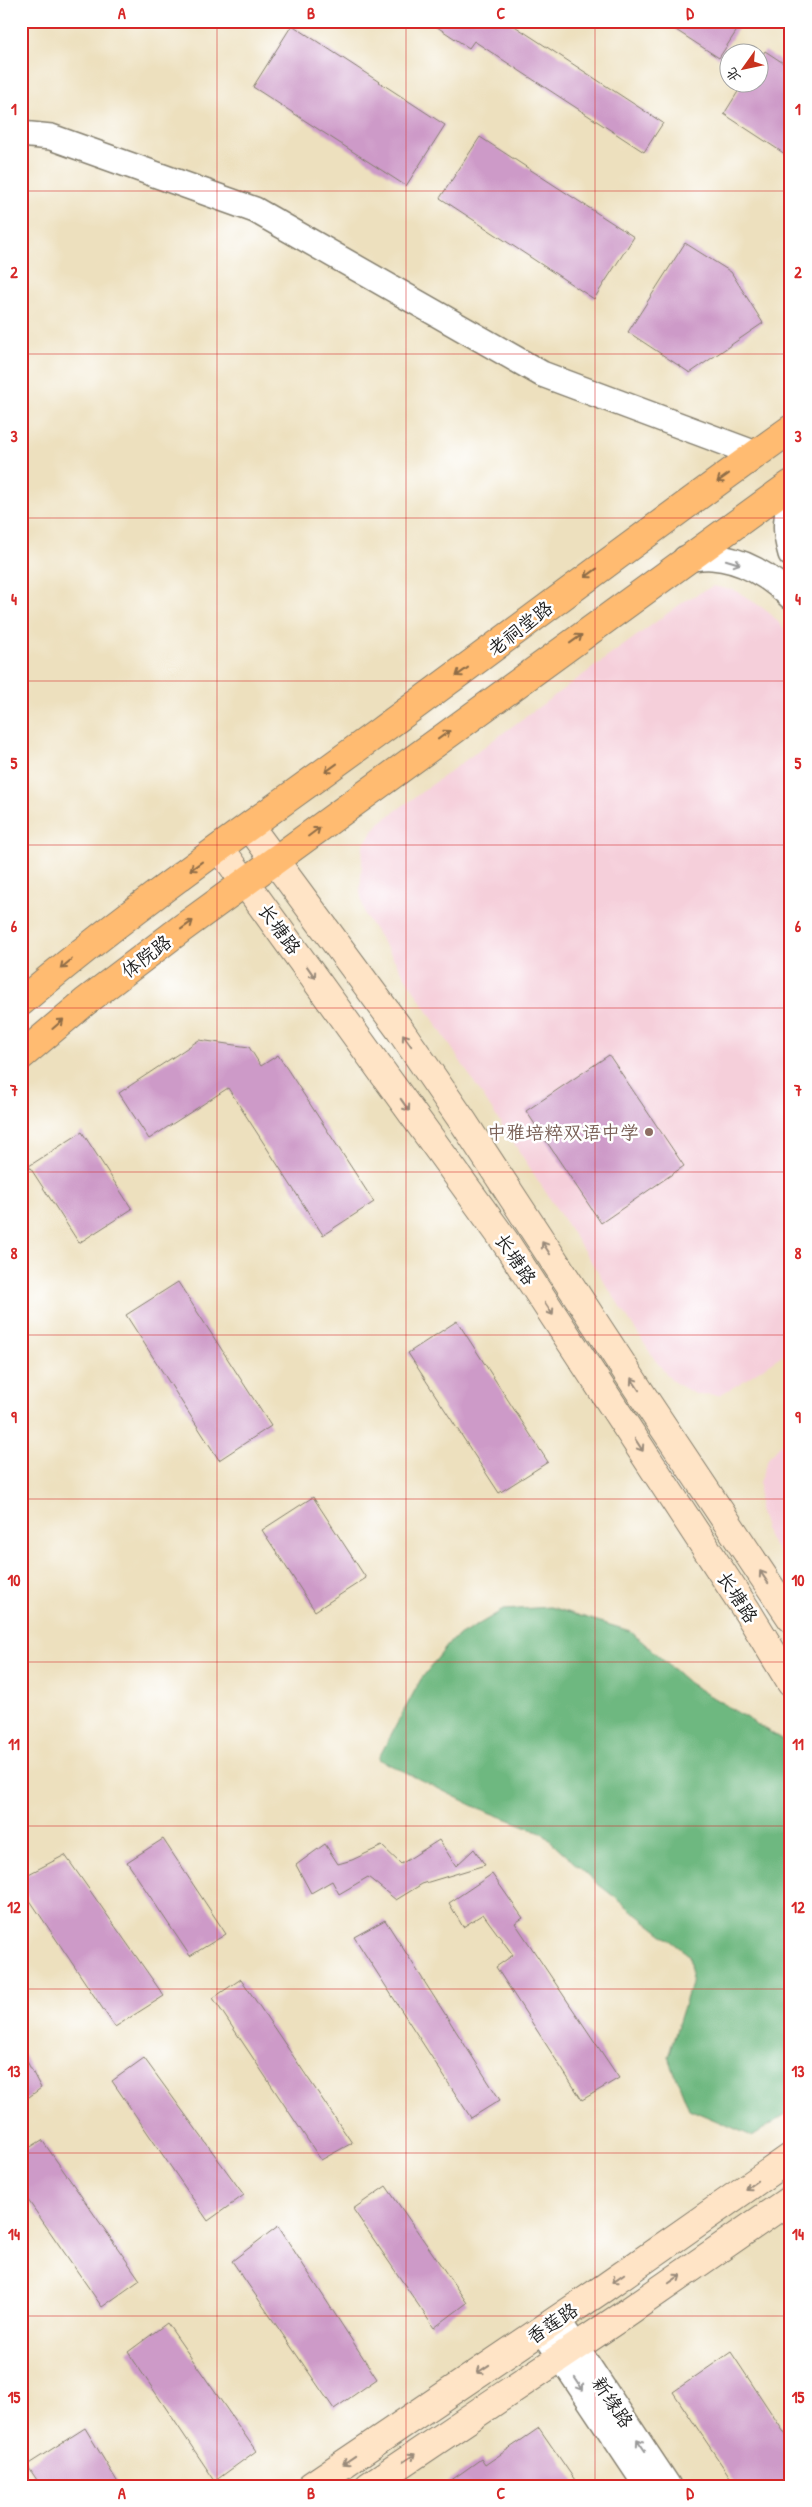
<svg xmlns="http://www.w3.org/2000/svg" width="812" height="2507" font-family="'Patrick Hand','LXGW WenKai TC',sans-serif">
<rect width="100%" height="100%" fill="#fff"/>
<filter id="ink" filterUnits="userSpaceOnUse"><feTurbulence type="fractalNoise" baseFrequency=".02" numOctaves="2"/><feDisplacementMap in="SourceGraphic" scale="10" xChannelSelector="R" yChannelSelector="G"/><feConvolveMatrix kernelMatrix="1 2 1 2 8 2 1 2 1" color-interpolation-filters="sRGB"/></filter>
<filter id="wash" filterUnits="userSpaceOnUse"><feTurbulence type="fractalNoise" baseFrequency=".0096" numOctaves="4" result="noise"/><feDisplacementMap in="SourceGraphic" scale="20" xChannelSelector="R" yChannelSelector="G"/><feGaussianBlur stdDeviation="1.12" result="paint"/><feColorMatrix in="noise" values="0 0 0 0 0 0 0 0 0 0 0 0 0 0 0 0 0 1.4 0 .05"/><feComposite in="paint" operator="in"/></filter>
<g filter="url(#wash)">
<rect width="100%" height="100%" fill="#ede0be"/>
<path fill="#f5cfda" d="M713,586l24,5 32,21 22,24v713l-52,35 -20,11 -24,-1 -23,-13 -17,-21 -290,-445 -5,-23 3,-47 16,-22 307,-223z
M791,1433v137l-24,-34 -8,-27v-27l10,-25z"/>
<path fill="#6eb880" stroke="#456a4e" d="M551,1607l79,24 59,52 102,62v367l-39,24 -63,-27 -21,-53 24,-75 -3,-26 -95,-74 -53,-49 -65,-25 -98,-48 43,-80 31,-39 51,-30z"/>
<g id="blocks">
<path fill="#cd9ac8" d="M428,21h79l156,102 -19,29 -170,-111 -5,7z
M662,21h81l-24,37z
M292,25l153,100 -39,61 -153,-99z
M765,51l26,17v90l-67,-44 20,-32h16v-23z
M480,137l154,100 -40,62 -154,-101z
M685,243l46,29 32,51 -73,50 -62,-41z
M199,1040l50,7 12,19 17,-11 96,147 -51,33 -95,-147 -79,51 -30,-46z
M609,1055l75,111 -83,57 -75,-112z
M82,1132l50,77 -53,34 -50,-77z
M178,1282l93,144 -52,34 -93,-145z
M457,1321l91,141 -49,31 -91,-140z
M313,1497l53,81 -51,33 -53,-81z
M163,1839l63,95 -36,22 -63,-94z
M439,1840l17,26 18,-17 11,16 -63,19 -26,16 -28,-23 -29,17 -7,-13 -21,12 -15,-28 29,-21 13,20 14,-4 30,-14 19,18z
M65,1855l99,141 -49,31 -94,-140v-9z
M492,1874l31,44 -8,5 104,155 -37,22 -86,-133 17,-12 -30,-41 -20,13 -14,-24z
M385,1920l115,180 -29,18 -117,-181z
M241,1979l111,164 -31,17 -108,-162z
M21,2050l20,38 -20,15z
M144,2058l100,137 -36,26 -96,-140z
M42,2140l98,140 -38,27 -81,-117v-37z
M386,2186l81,117 -33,25 -81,-119z
M278,2226l99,153 -43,30 -102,-148z
M167,2323l89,128 -41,30 -87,-129z
M731,2352l60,91v43h-55l-63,-94z
M85,2428l35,58h-79l-14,-21z
M539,2428l40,58h-136l38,-27 4,6z"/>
</g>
</g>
<g filter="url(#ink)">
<use href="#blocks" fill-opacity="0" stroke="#847e6d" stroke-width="1"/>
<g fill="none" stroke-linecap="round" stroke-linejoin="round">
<g stroke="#847e6d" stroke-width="28">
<path id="tertiary" d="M21,134l30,3 204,73 287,164 214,80
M791,503c-7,18 -5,33 0,51
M685,559c9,-1 19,-3 27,-2 30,2 58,19 79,40
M557,2319l111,167
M542,2329l105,157"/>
</g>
<g stroke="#847e6d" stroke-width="30">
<path id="secondary" d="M250,827l150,203 62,90 184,281 145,217
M220,848l284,392 243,371 44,72
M311,2486l293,-198 187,-131
M369,2486l253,-170 169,-117"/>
</g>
<g stroke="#847e6d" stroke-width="30">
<path id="primary" d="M21,1002c114,-97 238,-182 358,-270 138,-101 273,-204 412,-303
M21,1056l64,-54 96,-73 610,-445"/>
</g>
<use href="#tertiary" stroke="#fff" stroke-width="25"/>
<use href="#secondary" stroke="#ffe4c6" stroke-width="28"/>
<use href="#primary" stroke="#ffbb71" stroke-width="28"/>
</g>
<defs><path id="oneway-shaft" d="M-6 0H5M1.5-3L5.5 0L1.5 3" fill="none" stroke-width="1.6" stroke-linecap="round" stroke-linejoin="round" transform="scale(1.25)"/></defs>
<g stroke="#8e6c46">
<use href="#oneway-shaft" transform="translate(723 478) rotate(144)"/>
<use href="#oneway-shaft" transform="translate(591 573) rotate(144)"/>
<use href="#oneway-shaft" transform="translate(576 639) rotate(-36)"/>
<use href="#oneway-shaft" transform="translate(462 672) rotate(144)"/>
<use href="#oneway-shaft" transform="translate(444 735) rotate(-36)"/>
<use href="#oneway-shaft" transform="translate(331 768) rotate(144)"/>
<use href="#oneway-shaft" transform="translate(314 832) rotate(-37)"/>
<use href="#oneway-shaft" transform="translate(196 866) rotate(144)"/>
<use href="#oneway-shaft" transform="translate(187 925) rotate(-36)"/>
<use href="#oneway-shaft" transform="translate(66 964) rotate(140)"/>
<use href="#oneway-shaft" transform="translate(58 1024) rotate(-41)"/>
</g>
<g stroke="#999">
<use href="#oneway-shaft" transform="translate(733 562) rotate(17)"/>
<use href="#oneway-shaft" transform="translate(579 2384) rotate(56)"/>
<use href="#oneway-shaft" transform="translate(641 2445) rotate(-124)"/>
</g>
<g stroke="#998a7a">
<use href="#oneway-shaft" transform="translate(311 972) rotate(55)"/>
<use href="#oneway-shaft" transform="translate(407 1040) rotate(-125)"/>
<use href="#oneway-shaft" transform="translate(405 1105) rotate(55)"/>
<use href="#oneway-shaft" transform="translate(546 1248) rotate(-123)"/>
<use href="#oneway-shaft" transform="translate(549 1309) rotate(57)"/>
<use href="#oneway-shaft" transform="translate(635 1384) rotate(-123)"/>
<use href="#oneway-shaft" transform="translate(639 1445) rotate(57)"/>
<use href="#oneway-shaft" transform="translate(764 1577) rotate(-124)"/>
<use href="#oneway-shaft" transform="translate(751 2185) rotate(145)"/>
<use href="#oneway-shaft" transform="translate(618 2278) rotate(145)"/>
<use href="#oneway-shaft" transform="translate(675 2279) rotate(-35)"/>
<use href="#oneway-shaft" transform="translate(483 2369) rotate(146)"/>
<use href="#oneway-shaft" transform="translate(409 2458) rotate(-34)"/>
<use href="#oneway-shaft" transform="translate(349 2460) rotate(146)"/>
</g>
</g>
<path fill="none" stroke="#d62828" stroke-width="1" stroke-opacity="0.55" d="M217,21v2465M406,21v2465M595,21v2465M21,191h770M21,354h770M21,518h770M21,681h770M21,845h770M21,1008h770M21,1172h770M21,1335h770M21,1499h770M21,1662h770M21,1826h770M21,1989h770M21,2153h770M21,2316h770"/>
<circle fill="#8d6e63" stroke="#fff" stroke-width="2" cx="649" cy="1132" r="5"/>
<g text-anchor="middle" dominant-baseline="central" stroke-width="5" stroke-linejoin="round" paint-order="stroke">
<g font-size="19" fill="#1c1c1c" stroke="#fff">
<text transform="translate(520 628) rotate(-38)">老祠堂路</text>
<text transform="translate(280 929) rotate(54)">长塘路</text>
<text transform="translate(146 956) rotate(-37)">体院路</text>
<text transform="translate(516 1259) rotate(56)">长塘路</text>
<text transform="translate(738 1597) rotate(57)">长塘路</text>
<text transform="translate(552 2323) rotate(-34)">香莲路</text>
<text transform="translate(613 2402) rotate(56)">新缘路</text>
</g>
<g font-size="19" fill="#785e54" stroke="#fff" text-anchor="end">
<text x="639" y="1132">中雅培粹双语中学</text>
</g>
</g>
<rect width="812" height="2507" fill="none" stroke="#fff" stroke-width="55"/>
<g transform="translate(744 68) rotate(237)"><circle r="24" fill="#ffffff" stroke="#a4a4a4"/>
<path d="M0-4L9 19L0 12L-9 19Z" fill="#c8321e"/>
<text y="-8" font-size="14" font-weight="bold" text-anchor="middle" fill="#1c1c1c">北</text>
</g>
<rect x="28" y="28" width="756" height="2452" fill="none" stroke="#d62828" stroke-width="2"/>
<g font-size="16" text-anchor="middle" font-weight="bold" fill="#d62828">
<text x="122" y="19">A</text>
<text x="311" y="19">B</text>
<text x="501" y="19">C</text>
<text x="690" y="19">D</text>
<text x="14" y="115">1</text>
<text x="798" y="115">1</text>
<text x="14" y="278">2</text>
<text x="798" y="278">2</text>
<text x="14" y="442">3</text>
<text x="798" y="442">3</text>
<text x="14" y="605">4</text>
<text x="798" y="605">4</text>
<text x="14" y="769">5</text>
<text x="798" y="769">5</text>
<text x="14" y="932">6</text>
<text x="798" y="932">6</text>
<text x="14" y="1096">7</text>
<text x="798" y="1096">7</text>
<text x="14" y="1259">8</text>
<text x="798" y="1259">8</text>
<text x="14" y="1423">9</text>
<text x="798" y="1423">9</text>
<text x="14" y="1586">10</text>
<text x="798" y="1586">10</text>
<text x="14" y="1750">11</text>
<text x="798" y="1750">11</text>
<text x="14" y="1913">12</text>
<text x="798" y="1913">12</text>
<text x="14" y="2077">13</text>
<text x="798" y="2077">13</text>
<text x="14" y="2240">14</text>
<text x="798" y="2240">14</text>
<text x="14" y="2403">15</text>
<text x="798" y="2403">15</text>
<text x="122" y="2499">A</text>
<text x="311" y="2499">B</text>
<text x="501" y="2499">C</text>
<text x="690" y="2499">D</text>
</g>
</svg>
